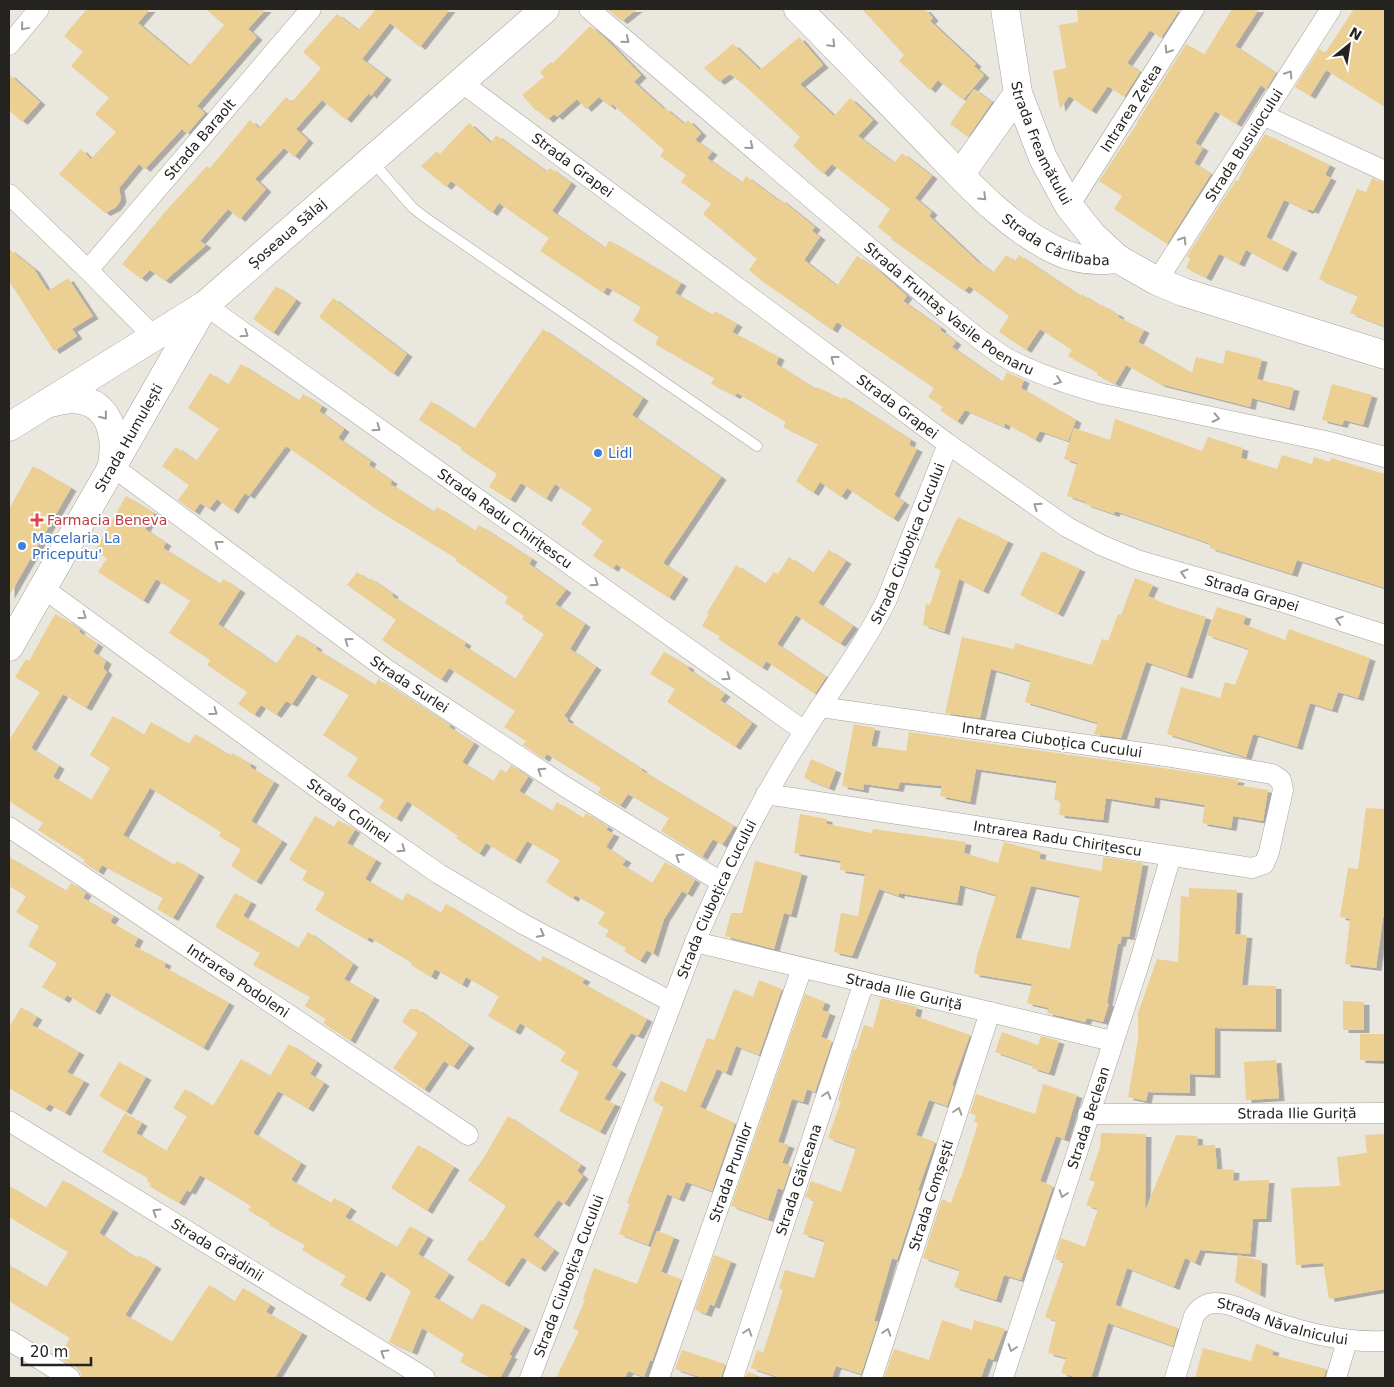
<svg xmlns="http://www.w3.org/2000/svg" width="1394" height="1387" font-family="'DejaVu Sans',sans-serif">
<defs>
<filter id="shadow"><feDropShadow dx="5.5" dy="3" stdDeviation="0" flood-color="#0004"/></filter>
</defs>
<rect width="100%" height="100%" fill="#eae7df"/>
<path fill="#ebcf93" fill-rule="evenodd" filter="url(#shadow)" d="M87,9h63l-12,14 51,43 35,-41 -18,-16h60l-18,20 9,8 -60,69 8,7 -18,21 -5,-5 -37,40 -6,-5 -20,24 2,11 -2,4 -4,5 -10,5 -46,-39 22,-25 10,10 25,-27 -21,-18 14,-16 -38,-32 12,-14 -19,-16z
M371,9h79l-30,38 -30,-24 -28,36 24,18 -15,19 -2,-3 -23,27 -24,-20 -26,29 12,11 -14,17 -10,-9 -29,31 11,10 -26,30 -12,-10 -28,32 6,4 -41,36 -15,-11 -9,9 -19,-15 42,-51 43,-47 3,2 40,-48 9,8 27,-31 6,5 29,-34 -18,-16 34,-38 21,16 17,-19z
M607,9h30l-15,12z
M862,9h63l8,9 -3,3 46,43 -2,2 10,9 -21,25 -25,-20 -8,10 -31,-29 5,-6z
M1077,9h103l-19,29 -11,-8 -23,33 13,9 -16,25 -16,-11 -17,25 -22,-15 -9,13 -7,-38 13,-3 -7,-43 19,-3z
M1232,9h27l-24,37 41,27 -10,16 -5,-4 -25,39 -21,-13 -20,32 8,5 -9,15 17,11 -44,70 -53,-35 8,-13 -23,-15 39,-59h-1l49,-78 18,11z
M1354,9h31v98l-59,-37 -16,26 -15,-9 24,-38 6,4z
M590,26l14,11 37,38 -7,7 30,27 1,-1 19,16 4,-4 13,13 -6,7 17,12 -5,6 35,25 4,-7 33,25 1,-2 35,28 -3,4 8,6 -16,23 33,26 20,-30 23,16 27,24 -4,5 38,27 -1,2 16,12 -4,5 50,35 5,-10 17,8 -3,8 55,32 -8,21 -28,-10 -5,9 -30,-17 -1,4 -39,-17 -8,12 -17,-12 3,-3 -15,-10 6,-9 -97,-66 -5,8 -70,-49 -13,-11 8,-11 -54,-45 8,-10 -30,-22 5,-7 -26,-19 4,-6 -52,-46 -2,3 -11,-10 -13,12 -9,-10 -20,18 -3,-3 -6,6 -10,-10 -2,1 -14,-16 22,-18 -4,-5 11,-10 2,1z
M799,37l24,28 -23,19 34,32 16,-18 23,22 -15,16 36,27 8,-10 30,23 -17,22 17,14 -3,4 48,45 16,12 13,-18 9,6 4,-6 61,41 2,-2 19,12 1,-1 17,10 -1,2 26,13 -6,12 54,31 4,-16 27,7 3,-14 36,9 -5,20 37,9 -5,20 -37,-10 -2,9 -19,-5 -71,-18 -34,-19 -11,19 -18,-9 1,-2 -30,-17 4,-6 -32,-21 -14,21 -27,-18 10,-16 -40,-30 -5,5 -73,-52 1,-1 -14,-11 12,-18 -58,-45 -9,10 -30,-28 7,-9 -55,-51 -15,-12 -11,8 -15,-14 29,-24 27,26z
M9,74l31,28 -18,20 -13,-12z
M974,89l18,13 -24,35 -18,-13z
M469,123l22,20 5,-8 51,37 3,-4 21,15 -19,28 53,37 4,-7 5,2 67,40 -6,10 38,22 2,-4 22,13 -5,8 47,25 -3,7 40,25 1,-2 25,12 2,-2 67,43 -2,5 8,4 -23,46 10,7 -11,17 -46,-31 -6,9 -21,-15 -7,11 -17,-12 22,-37 -35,-17 3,-5 -49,-29 -2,3 -24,-12 3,-6 -59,-34 4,-7 -26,-16 8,-14 -34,-20 -4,6 -63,-42 9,-13 -50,-35 -7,10 -41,-32 -5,6 -25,-21 16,-15 3,3z
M1265,134l65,31 -5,10 6,3 -18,33 -4,-2 -1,2 -24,-11 -18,37 26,13 -10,19 -36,-19 -7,14 -20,-10 -13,24 -20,-10 4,-9 -3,-3 49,-76 2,1 9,-19z
M1372,178l13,5v144l-35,-14 8,-17 -39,-17 38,-90 9,3z
M9,249l25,20 14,22 20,-13 25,38 -21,13 5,7 -23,15 -45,-70z
M276,286l20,14 -23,33 -20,-14z
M333,298l74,56 -14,20 -74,-57z
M543,329l100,69 -11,17 89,62 -58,86 20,13 -14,22 -53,-34 -3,5 -20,-13 10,-15 -22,-17 11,-15 -37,-25 -9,15 -25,-16 -11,17 -21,-13 8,-13 -36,-24 1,-2 -43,-28 12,-19 43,28z
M241,364l58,37 4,-7 19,12 -3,5 25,18 -6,9 33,23 -2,4 23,16 -2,3 44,28 3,-5 38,24 4,-6 53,34 -3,5 37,26 -11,14 30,20 -15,25 26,18 -32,49 4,3 -1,2 75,48 -1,1 93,56 -12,19 -9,-6 -11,18 -41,-26 8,-13 -41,-24 -8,12 -22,-13 3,-5 -54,-34 -3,5 -21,-14 3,-4 -22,-14 11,-16 -66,-43 -8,12 -59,-40 14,-20 -49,-35 10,-13 12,8 1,-2 23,16 -1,2 74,47 -2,3 51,33 29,-45 -22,-15 2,-3 -19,-13 3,-6 -52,-36 1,-2 -78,-48 -93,-65 -37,50 -4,-3 -12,18 -16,-12 -8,10 -9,-6 -6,9 -16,-12 11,-15 -27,-19 14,-19 20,14 23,-32 -31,-21 22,-35 18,12z
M1332,384l40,11 -9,30 -19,-5 -2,5 -20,-5z
M1115,419l87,32 6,-14 35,11 -2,10 36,11 5,-14 30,9 2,-7 16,5 1,-4 54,16v114l-88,-28 -5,14 -82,-26 1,-4 -96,-33 -1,3 -29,-10 1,-2 -19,-6 10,-33 -13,-4 10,-31 36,12z
M33,466l38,22 -62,108v-87z
M126,496l28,17 -9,16 21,14 -3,5 57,36 3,-5 17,11 -22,34 58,40 21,-30 20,13 -1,2 59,36 3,-6 72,46 -1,2 25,16 -12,19 31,19 8,-12 5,4 5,-8 17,12 -9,14 33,20 5,-9 26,16 3,-5 22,14 -2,3 8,4 -8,13 20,13 -4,5 30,18 13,-21 30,18 -8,14 -5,-3 -18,28 -11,35 -6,-4 -7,11 -16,-10 2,-3 -21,-12 4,-6 -11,-6 7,-12 -30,-17 -2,4 -27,-17 14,-22 -33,-19 -12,20 -29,-18 -7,11 -23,-16 2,-2 -51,-35 -11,18 -17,-11 5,-8 -37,-24 11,-18 -35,-23 26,-40 -37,-21 -20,30 -6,-3 -10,14 -15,-10 -7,10 -16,-11 9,-12 -40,-27 3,-5 -41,-27 21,-32 -34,-22 -13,22 -45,-29 9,-14 -12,-7z
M958,517l50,24 -25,50 -24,-12 -15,53 -21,-7 3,-21 4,1 11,-35 -7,-3z
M829,550l17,11 -28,42 35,23 -13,18 -44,-29 -19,29 49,33 -11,17 -49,-33 -4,7 -44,-29 2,-3 -18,-10 7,-12 -2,-1 29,-48 29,19 9,-12 4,2 11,-17 24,16z
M1042,551l38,18 -22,45 -38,-19z
M1135,578l18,7 -5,11 11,5v1l47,15 -19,59 -41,-14 -25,76 -27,-4 4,-11 -73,-21 6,-21 -40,-12 -11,49 -35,-5 17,-76 52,12 1,-6 77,22 10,-26 6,2 10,-27 3,1z
M1217,607l29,9 -3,8 42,16 4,-11 81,29 -12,40 -20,-6 -6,18 -22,-7 -13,44 -44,-13 -7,23 -79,-23 14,-47 39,11 5,-16 10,3 14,-36 -42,-14z
M55,614l14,8 11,8 -1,2 19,12 -5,8 13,9 -3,7 4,4 -21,36 -23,-14 -32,54 28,18 -6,11 38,23 19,-32 -20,-13 23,-39 31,19 7,-13 38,22 6,-10 36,22 1,-3 19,11 -1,3 24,15 -23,39 31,20 -26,41 -25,-16 10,-17 -22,-13 2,-4 -71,-44 -27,47 51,30 3,-4 22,13 -26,44 -16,-9 6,-11 -61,-33 -4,7 -15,-10 2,-2 -47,-30 5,-7 -34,-22v-61l31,-48 -25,-15 11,-18 3,2z
M664,652l25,15 -1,2 37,25 -5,6 32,23 -17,24 -68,-45 8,-13 -25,-15z
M854,724l21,4 -4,18 35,5 3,-19 254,36 76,12 -2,5 31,5 -5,31 -30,-5 -2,12 -29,-5 3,-18 -50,-8 -1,9 -48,-8 -3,22 -44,-5 2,-14 -7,-1 3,-19 -81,-12 -6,33 -30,-6 2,-10 -42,-4 -2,7 -34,-5 -1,6 -21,-4z
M811,759l25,11 -7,18 -25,-10z
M1366,808l19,1v95l-9,64 -31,-4 5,-45 -10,-2 8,-49 10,1z
M800,814l27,5v5l45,9 1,-4 93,13 -2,11 34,10 6,-21 37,10 -2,7 63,12 1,-14 40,6 -14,74 -7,-1 -2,8 -2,-1 -11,60h2l-6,19 -16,-4 -2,4 -38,-9 2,-5 -22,-5 5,-19 -58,-10 3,-18 19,-61 -36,-10 -3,18 -58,-10v3l-20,-7 -27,67 -18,-4 7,-39 17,3 7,-42 -25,-4 1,-9 -47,-8zM1031,886l49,10 -10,53 -55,-11z
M315,816l19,11 4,-7 17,10 -8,13 29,17 -11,19 37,22 5,-8 34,20 5,-9 94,58 3,-6 42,23 -3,4 65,36 -9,17 -7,-3 -20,32 10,6 -17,28 11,5 -15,28 -41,-21 20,-39 -19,-11 6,-9 -46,-29 -5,9 -27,-16 11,-20 -33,-19 -4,8 -27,-16 -4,8 -20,-12 1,-2 -43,-26 -2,3 -52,-30 10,-17 -23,-13 5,-9 -18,-11z
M9,857l57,34 5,-8 15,10 -3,5 31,18 -4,6 28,16 -4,8 32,17 -2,4 65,36 -26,45 -97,-56 -11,20 -28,-17 -3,5 -22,-13 15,-24 -29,-17 11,-20 -23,-14 10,-16 -17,-10z
M755,861l47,12 -11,42 -7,-2 -10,36 -49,-13 6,-23h11z
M1189,888l48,2 -2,44 12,1 -5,50 34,1v43l-61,-1v47l-25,-1v19l-42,-1 -2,9 -18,-4 10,-57v-27l19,-54 21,3 3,-66 8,1z
M235,893l16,9 -8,14 55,32 10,-16 45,32 -9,15 30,18 -24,44 -27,-18 3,-4 -21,-13 5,-9 -57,-32 7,-12 -45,-26z
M759,980l23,9 -23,66 -23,-9 -10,27 -9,-4 -17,38 35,16 -23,68 -26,-9 -7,17 -12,-5 -19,51 -29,-11 11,-30 -3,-1 37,-97 -10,-4 1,-2 -2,-1 8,-18 25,11 21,-54 7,2 20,-51 19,8z
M805,994l20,8 -3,8 8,3 -9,24 11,4 -17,51 -8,-3 -4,13 -11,-3 -14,43 11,3 -7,18 9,3 -8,24 -5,-2 -10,31 -37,-13z
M881,998l36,9 -2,9 55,19 -18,50 2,1 -7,20 -18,-6 -13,35 19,7 -17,48 2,1 -23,69 -5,-2 -18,63 4,1 -17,52 -25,-8 -4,12h-51l-30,-10 6,-18 6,3 20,-63 -4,-2 6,-18 29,8 11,-37 -22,-7 11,-34 -9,-3 6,-16 30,11 15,-44 -28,-10 13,-37 -3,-1 16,-51 2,1 8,-25 9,3z
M1343,1001l21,1v28h-21z
M21,1007l16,10 -5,8 47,27 -12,20 17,9 -19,32 -16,-9 -4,5 -36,-21v-60z
M410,1009h7l52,36 -16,22 -9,-6 -20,29 -31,-22 25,-35 -16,-11z
M1002,1032l36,13 3,-9 18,5 -10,32 -17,-5 1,-3 -38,-13z
M1360,1034h25v27l-25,-1z
M289,1044l28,18 -7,12 14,9 -16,26 -30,-18 -25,42 48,30 -10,17 40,23 3,-5 17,10 -6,9 52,30 13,-21 18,11 -10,17 31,20 -15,23 38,23 10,-17 43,24 -16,28 3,1 -12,22h-9l-31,-16 4,-8 -42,-26 -10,24 -23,-10 22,-51 -30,-20 -16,28 -25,-14 6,-9 -44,-26 3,-5 -36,-20 1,-2 -22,-13 3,-4 -51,-31 -10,17 -3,-2 -8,13 -30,-17 2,-2 -4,-3 1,-3 -46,-26 23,-39 17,10 -6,10 30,18 21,-35 -14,-8 12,-19 28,17 28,-47 29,17z
M1276,1060l3,38 -33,2 -2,-38z
M119,1062l27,15 -20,35 -27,-16z
M1043,1084l34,11 -13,44 -8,-3 -16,45 13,5 -32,94 -17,-5 -8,25 -42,-13 6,-17 -37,-12 19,-59 9,4 9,-25h1l17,-55 -4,-1 2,-7 -6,-2 6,-19 59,20z
M508,1116l73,49 -4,6 6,5 -19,28 -6,-4 -25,35 21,15 -14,19 -18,-12 -18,27 -37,-24 13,-20 3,1 23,-35 -38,-26 15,-21z
M1101,1133l45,1 -1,77 31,-76 21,1 1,10 17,-1 2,24 17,1 -1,11 36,-1 -3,39h-13l-3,35 -50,-4 -5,13 -10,-5 -11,29 -47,-19 -12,37 63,23 -5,18 -65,-23 -17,55h-12l-18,-5 5,-15 -18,-5 8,-32 -11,-4 19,-55 -9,-3 6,-21 24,9 13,-38 -12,-4 9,-23 -6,-2 11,-33z
M1385,1134v155l-56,10 -6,-36 -27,2 -5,-77 49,-2 -3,-29 30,-4 -2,-18z
M418,1145l36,22 -27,44 -36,-23z
M63,1180l50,30 -14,23 37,25 2,-3 18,11 -31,49 47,27 37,-57 25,17 9,-14 27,17 -4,7 36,21 -27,45h-193l-1,-5 -4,-5 -18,-11 11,-19 -61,-37v-36l37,22 22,-35 -59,-35v-31l37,22z
M657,1231l17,6 -13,35 20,7 -29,82 -2,-1 -6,17 -16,-6 -3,7h-69l23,-47 -6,-3 12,-28 -2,-1 11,-31 43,16z
M714,1255l17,6 -17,45 -4,-2 -4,10 -11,-4z
M1238,1255l24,6 -2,34 -25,-13z
M942,1320l30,10 2,-10 31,9 -12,31 -5,-2 -7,20h-97l10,-29 35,11z
M1256,1344l18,6 -2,5 54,14 -2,9h-129l8,-30 48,13z
M682,1350l43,14 -4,14h-18l-28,-9z
M748,1372l9,3 -1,3h-11z"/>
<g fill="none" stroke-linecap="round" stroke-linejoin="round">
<g stroke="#a7a39d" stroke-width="11">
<path id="lane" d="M372,161l40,46 11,9 334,230"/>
</g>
<g stroke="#a7a39d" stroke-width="21">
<g id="street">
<path id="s1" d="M589,9l356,303c21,16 41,34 63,47 31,16 62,26 95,35l222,47 60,16"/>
<path d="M9,45l30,-36"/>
<path id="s2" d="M461,82l487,362 119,83 34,18 36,15 149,43 99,32"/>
<path d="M1263,115l122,56"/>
<path d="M9,194l79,76 65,66"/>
<path id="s3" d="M1069,206l125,-197"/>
<path id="s4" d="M88,270l223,-261"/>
<path id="s5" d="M1157,281l174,-272"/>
<path id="s6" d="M205,305l599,426"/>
<path id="s7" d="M112,466l274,203 178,117 157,96"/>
<path id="s8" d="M43,588l317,231 79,55 84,50 149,78"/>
<path id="s9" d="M766,794l486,74 12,-4 5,-12 14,-62 -2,-10 -9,-6 -107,-18 -345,-49"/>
<path id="s10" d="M9,827l459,308"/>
<path id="s11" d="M695,942l417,99"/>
<path id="s12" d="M1088,1114l297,-1"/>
<path id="s13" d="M9,1121l416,257"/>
<path d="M9,1340l61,38"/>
<path id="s14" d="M530,1378l165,-436c31,-73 66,-143 109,-210 28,-44 60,-86 83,-133l61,-155"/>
<path id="s15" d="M659,1378l143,-410"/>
<path id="s16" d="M733,1378l131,-396"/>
<path id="s17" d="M872,1378l118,-366"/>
<path id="s18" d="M1003,1378l136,-414 32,-108"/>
<path id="s19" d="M1175,1378l19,-62c5,-8 12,-13 22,-13 18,0 38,12 55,18 37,13 75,22 114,20"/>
<path d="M1336,1378l11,-37"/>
</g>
</g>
<g stroke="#a7a39d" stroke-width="29">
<g id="secondary">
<path id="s20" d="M798,9c43,43 85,87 128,131 39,40 78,85 129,110 20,10 41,12 63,9"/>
<path id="s21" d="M1005,9l13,84 25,65 26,48 23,29 26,24 39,22 26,11 202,63"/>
<path d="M960,175l58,-82"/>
<path d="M51,403c47,-15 69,17 61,62"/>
<path id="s22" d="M9,427l196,-122 340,-296"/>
<path id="s23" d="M9,647l194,-339"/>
</g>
</g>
<use href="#lane" stroke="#fff" stroke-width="10"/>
<use href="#street" stroke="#fff" stroke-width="20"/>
<use href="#secondary" stroke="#fff" stroke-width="28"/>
</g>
<defs><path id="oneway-chevron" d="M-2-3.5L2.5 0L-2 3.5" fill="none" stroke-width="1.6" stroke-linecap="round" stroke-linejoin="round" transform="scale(1.25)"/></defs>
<g stroke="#9c9c9b">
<use href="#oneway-chevron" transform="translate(24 27) rotate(130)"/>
<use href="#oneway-chevron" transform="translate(626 40) rotate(40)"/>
<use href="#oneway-chevron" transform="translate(832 44) rotate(46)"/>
<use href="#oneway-chevron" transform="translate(1168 50) rotate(122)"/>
<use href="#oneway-chevron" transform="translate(1289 74) rotate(-57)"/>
<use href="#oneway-chevron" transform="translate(750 146) rotate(40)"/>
<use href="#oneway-chevron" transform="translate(983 197) rotate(44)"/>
<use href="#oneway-chevron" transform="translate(1183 240) rotate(-58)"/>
<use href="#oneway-chevron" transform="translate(245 334) rotate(35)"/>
<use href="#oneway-chevron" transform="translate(834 359) rotate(-143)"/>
<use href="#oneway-chevron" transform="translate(1058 381) rotate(20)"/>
<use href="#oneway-chevron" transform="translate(104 416) rotate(51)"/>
<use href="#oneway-chevron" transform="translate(1216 418) rotate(12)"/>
<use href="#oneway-chevron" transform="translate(377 428) rotate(35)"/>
<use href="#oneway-chevron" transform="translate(1037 506) rotate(-145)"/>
<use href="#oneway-chevron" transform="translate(218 544) rotate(-143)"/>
<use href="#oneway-chevron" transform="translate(1184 573) rotate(-164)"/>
<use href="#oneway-chevron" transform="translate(595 583) rotate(35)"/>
<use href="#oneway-chevron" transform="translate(83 616) rotate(36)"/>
<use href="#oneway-chevron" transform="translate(1339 620) rotate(-162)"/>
<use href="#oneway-chevron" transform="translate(348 641) rotate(-144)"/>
<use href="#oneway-chevron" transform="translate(727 677) rotate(35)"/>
<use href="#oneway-chevron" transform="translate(214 712) rotate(36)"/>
<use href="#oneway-chevron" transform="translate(541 771) rotate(-147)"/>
<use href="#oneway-chevron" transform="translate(402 849) rotate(35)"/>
<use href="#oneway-chevron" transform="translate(679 857) rotate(-148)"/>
<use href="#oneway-chevron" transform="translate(541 934) rotate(28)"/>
<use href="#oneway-chevron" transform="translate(827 1095) rotate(-72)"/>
<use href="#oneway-chevron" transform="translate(958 1111) rotate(-72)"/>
<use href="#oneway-chevron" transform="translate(1063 1194) rotate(108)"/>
<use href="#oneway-chevron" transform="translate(156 1212) rotate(-148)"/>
<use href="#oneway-chevron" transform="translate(748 1332) rotate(-72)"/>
<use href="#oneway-chevron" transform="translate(887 1332) rotate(-72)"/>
<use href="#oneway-chevron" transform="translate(1012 1348) rotate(108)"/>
<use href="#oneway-chevron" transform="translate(384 1353) rotate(-148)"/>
</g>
<g fill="#3f7fe0" stroke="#fff" stroke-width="2">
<circle cx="598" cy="453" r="5"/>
<circle cx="22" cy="546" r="5"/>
</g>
<path fill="#e0444e" stroke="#fff" stroke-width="2" d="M34.5 512.5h5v5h5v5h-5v5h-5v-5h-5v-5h5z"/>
<g text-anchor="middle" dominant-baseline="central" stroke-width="4" stroke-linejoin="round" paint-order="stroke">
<g font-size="14" fill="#242320" stroke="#fff">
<text stroke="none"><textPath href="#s3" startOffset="116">Intrarea Zetea</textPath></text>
<text stroke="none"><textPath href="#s4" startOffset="172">Strada Baraolt</textPath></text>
<text stroke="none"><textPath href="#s21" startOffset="140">Strada Freamătului</textPath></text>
<text stroke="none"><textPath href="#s5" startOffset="161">Strada Busuiocului</textPath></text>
<text stroke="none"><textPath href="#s2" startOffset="139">Strada Grapei</textPath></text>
<text stroke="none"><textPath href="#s22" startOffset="340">Șoseaua Sălaj</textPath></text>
<text stroke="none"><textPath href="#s20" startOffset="351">Strada Cârlibaba</textPath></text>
<text stroke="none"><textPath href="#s1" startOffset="469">Strada Fruntaș Vasile Poenaru</textPath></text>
<text stroke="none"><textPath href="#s2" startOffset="544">Strada Grapei</textPath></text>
<text stroke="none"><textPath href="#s23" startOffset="241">Strada Humulești</textPath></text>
<text stroke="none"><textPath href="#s6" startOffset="368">Strada Radu Chirițescu</textPath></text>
<text stroke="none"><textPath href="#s14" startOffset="919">Strada Ciuboțica Cucului</textPath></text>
<text stroke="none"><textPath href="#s2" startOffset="949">Strada Grapei</textPath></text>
<text stroke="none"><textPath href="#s7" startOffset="369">Strada Surlei</textPath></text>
<text transform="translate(1052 740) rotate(8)">Intrarea Ciuboțica Cucului</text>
<text stroke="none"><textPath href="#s8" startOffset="378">Strada Colinei</textPath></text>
<text stroke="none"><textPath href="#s9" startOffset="295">Intrarea Radu Chirițescu</textPath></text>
<text stroke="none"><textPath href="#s14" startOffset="514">Strada Ciuboțica Cucului</textPath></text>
<text stroke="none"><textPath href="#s10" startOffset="276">Intrarea Podoleni</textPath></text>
<text stroke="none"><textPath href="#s11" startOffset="215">Strada Ilie Guriță</textPath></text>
<text stroke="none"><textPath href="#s12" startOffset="209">Strada Ilie Guriță</textPath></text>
<text stroke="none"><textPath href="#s18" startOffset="274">Strada Beclean</textPath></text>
<text stroke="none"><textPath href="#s15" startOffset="218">Strada Prunilor</textPath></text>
<text stroke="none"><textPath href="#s16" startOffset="209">Strada Găiceana</textPath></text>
<text stroke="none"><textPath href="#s17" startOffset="192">Strada Comșești</textPath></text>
<text stroke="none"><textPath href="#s13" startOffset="245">Strada Grădinii</textPath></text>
<text stroke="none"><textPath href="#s14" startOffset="109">Strada Ciuboțica Cucului</textPath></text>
<text stroke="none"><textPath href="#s19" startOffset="161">Strada Năvalnicului</textPath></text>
</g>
<g font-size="14" fill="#366cbe" stroke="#fff" text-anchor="start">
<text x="608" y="453">Lidl</text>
<text x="32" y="538">Macelaria La<tspan x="32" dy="16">Priceputu'</tspan></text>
</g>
<g font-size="14" fill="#be3a42" stroke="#fff" text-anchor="start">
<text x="47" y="520">Farmacia Beneva</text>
</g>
</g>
<rect width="1394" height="1387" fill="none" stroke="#242320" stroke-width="20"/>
<g transform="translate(1349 45) rotate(30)" stroke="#ffffff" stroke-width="4" paint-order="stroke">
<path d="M0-4L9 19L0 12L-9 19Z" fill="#242320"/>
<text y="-8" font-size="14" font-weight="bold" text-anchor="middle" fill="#242320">N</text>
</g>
<path d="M22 1357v8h69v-8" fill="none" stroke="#242320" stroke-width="2.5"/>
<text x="30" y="1357" font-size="15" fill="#242320" stroke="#ffffff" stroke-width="4" paint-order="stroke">20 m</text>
</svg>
